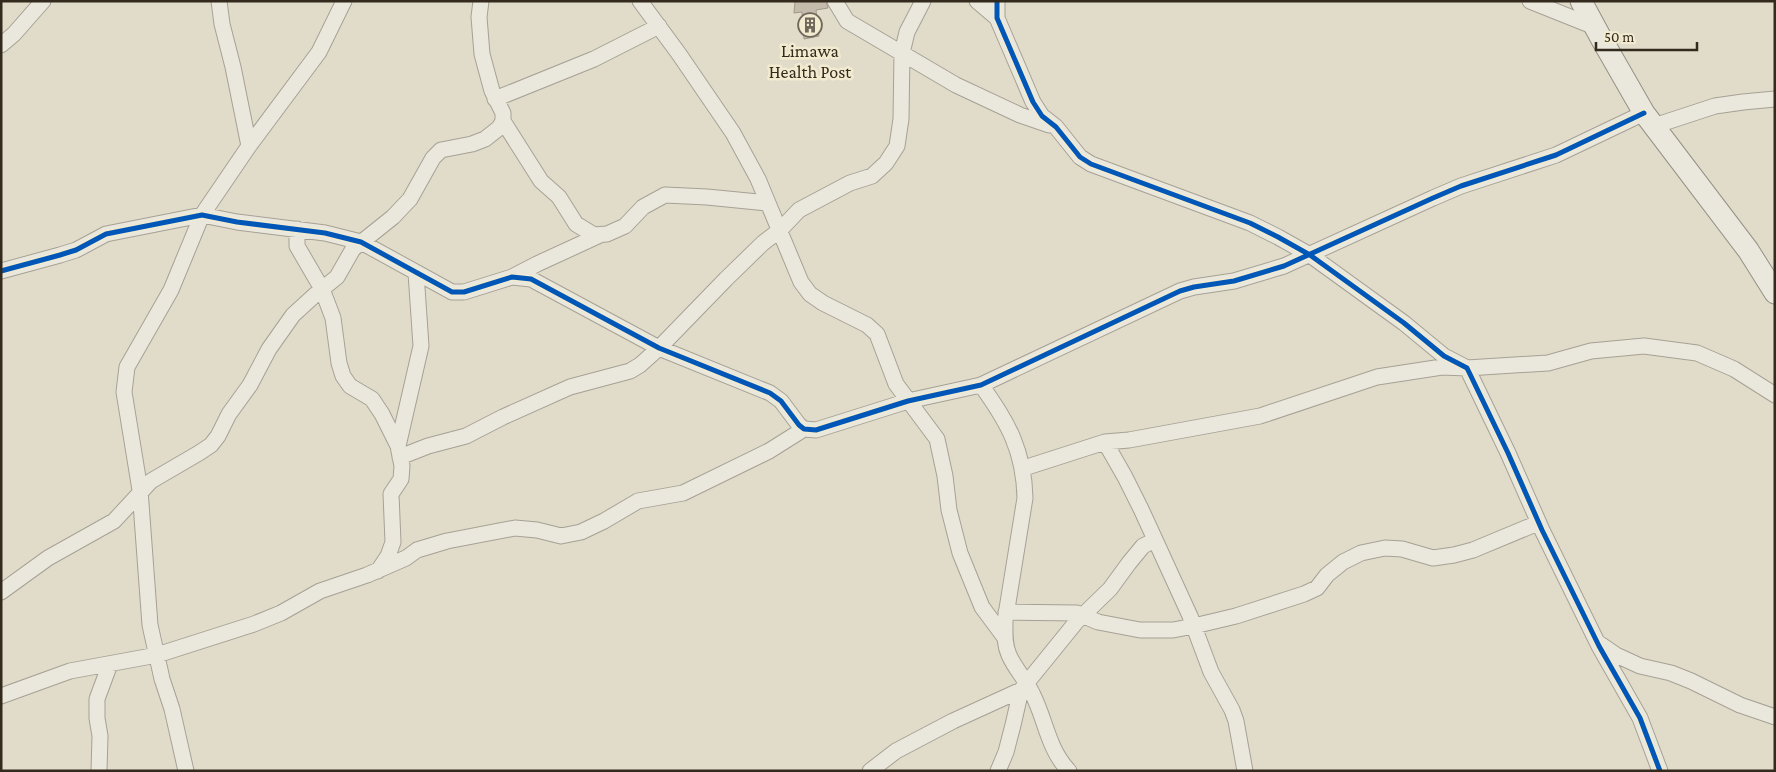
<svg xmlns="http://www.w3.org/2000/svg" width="1776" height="772" font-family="'Crimson Pro',serif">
<rect width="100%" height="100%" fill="#e1dcca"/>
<path fill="#c4bbac" stroke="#a1988a" d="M795,1h31l2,7 -12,2 3,26 -15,3 -2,-27 -8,1z"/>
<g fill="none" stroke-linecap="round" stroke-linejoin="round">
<g stroke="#a6a194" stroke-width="17">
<path id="street" d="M219,1l3,23 11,43 16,79
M640,1l39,53 54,79 25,46 43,103 9,12 13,9 44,22 10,9 19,50 41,55 8,37 4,34 11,43 22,54 23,31
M835,1l12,20 109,64 64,30 29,10
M977,1l20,17
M997,1v17l36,84 9,14 14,11 24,30 11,7 159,59 28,14 32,18 94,68 40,33 23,12 41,85 34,77 57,116 41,72 20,53
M1530,1l65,26
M1,45l13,-11 29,-33
M495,99l99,-40 65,-33
M503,121l38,60 18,16 17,27 18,11 13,-1 18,-8 18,-19 22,-12 42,2 61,6
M1654,126l61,-20 28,-4 32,-3
M297,229v17l25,43 11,29 6,45 4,13 7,10 22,13 10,15 16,32 4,20 -1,13 -10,15 2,48 -5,14 -10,15
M1,271l59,-16 16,-5 30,-16 96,-19 35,7 88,11 36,9 91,50h12l48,-15 19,2 128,69 111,45 11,8 18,24 5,4 12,1 92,-29 73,-16 199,-94 14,-4 40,-6 50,-15 149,-68 28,-12 95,-31 88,-42
M512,277l25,-13 63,-29
M981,385c27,37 43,66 44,113l-20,123c0,12 -1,23 4,34 6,14 18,26 24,40 13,26 15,54 36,76
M1105,442l20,35 16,32 49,107 21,56 21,38 4,11 9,50
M398,446l23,-100 -5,-73
M400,457l28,-11 38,-10 37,-19 67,-30 60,-16 10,-6 19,-17 67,-69 37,-36 17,-13 19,-20 51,-27 22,-7 14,-13 11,-17 4,-27 1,-66 5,-21 16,-31
M1024,468l81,-26 24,-2 131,-24 117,-39 65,-10 25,1 81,-5 43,-12 53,-5 53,7 37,16 41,26
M1,592l47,-34 66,-37 37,-40 48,-28 12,-8 7,-9 11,-22 21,-29 19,-36 24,-34 23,-21 21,-17 16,-28 40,-32 17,-18 23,-41 8,-8 31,-6 13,-5 14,-11 4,-7v-8l-11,-22 -10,-37 -3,-37 2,-16
M1006,612l71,1 21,9 42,8h33l21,-4 42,-10 68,-22 13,-6 10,-13 16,-13 18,-9 24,-5 17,1 31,9 21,-3 19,-5 65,-27
M1600,644l16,11 24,11 31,7 20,8 49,24 35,12
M1,696l69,-25 87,-16 97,-31 27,-11 39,-22 47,-16 39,-17 11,-8 30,-9 68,-13 22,2 24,6 20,-4 23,-11 34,-20 45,-8 86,-42 35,-22
M99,771l1,-35 -3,-18v-19l13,-35
M186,771l-14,-62 -10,-30 -12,-54 -10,-135 -16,-98 3,-25 44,-77 31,-75 47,-69 70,-94 25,-51
M870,771l26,-20 57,-30 68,-31
M998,771l8,-19 7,-27 8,-35 56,-69 33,-32 19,-26 14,-17 12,-6"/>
</g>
<g stroke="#959084" stroke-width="23">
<path id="secondary" d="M1581,1l20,37 43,75 104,137 27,43"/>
</g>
<use href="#street" stroke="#eae7dc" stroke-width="15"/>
<use href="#secondary" stroke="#eae7dc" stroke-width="21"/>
<g stroke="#f2ebd0" stroke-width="8">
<path id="cycleway" d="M997,1v17l36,84 9,14 14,11 24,30 11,7 159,59 28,14 32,18 94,68 40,33 23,12 41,85 34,77 57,116 41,72 20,53
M1,271l59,-16 16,-5 30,-16 96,-19 35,7 88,11 36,9 91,50h12l48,-15 19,2 128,69 111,45 11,8 18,24 5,4 12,1 92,-29 73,-16 199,-94 14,-4 40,-6 50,-15 149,-68 28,-12 95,-31 88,-42"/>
</g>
<use href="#cycleway" stroke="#0057b8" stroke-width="5"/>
</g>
<defs>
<g id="building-ring" transform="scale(1.25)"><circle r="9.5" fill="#f2ebd0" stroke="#70685a" stroke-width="1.5"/><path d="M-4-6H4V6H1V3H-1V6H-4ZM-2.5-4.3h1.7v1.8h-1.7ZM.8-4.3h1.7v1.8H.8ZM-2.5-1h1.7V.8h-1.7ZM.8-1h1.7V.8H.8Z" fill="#70685a"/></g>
</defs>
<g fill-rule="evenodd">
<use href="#building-ring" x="810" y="25"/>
</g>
<g text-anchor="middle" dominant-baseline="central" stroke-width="5" stroke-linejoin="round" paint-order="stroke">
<g font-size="18" fill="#332a1d" stroke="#f2ebd0">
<text x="810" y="51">Limawa<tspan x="810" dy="21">Health Post</tspan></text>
</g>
</g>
<rect width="1776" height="772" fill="none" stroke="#332a1d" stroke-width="5"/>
<path d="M1596 42v8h101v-8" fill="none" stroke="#332a1d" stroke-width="2.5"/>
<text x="1604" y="42" font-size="15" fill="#332a1d" stroke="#f2ebd0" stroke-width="4" paint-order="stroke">50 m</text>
</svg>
